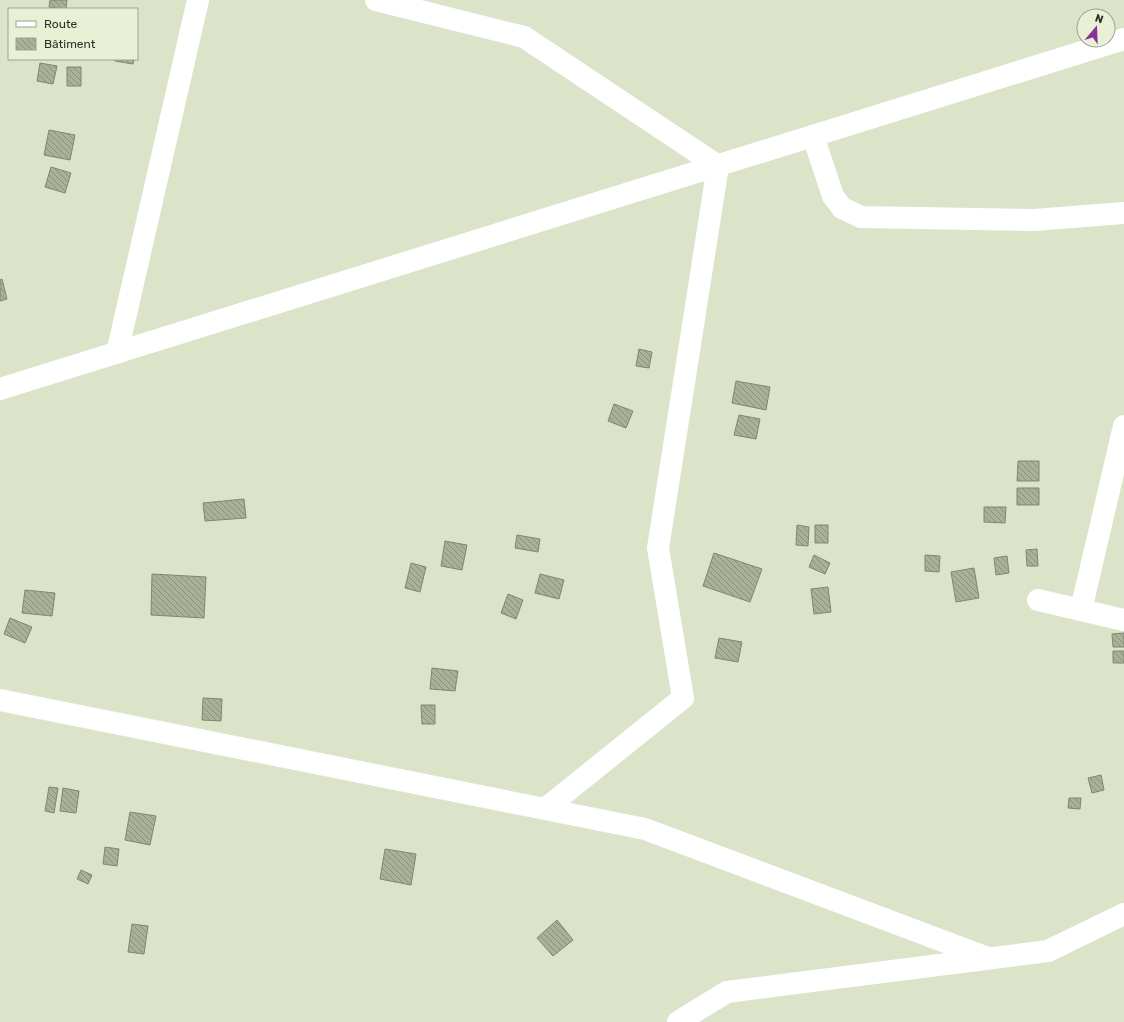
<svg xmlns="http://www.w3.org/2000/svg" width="1124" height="1022" font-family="Rubik,sans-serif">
<defs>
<pattern id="building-back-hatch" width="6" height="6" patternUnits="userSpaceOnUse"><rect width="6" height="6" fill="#a9b197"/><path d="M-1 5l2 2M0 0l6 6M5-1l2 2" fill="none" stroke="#8a917b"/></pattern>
</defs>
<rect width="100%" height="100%" fill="#dbe4c9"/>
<path fill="url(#building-back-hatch)" stroke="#7f876e" d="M50,0h17l-1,9 -17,-2z
M115,59h19l-1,5 -18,-3z
M40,63l17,3 -4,18 -16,-3z
M67,67h14v19h-14z
M49,130l26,5 -5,25 -26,-5z
M51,167l20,6 -6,20 -20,-6z
M2,279l5,20 -7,2v-21z
M639,349l13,3 -3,16 -13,-2z
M736,381l34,6 -4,23 -34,-7z
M614,404l19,7 -7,17 -18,-7z
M739,415l21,4 -4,20 -22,-4z
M1018,461h21v20h-22z
M1017,488h22v17h-22z
M244,499l2,19 -41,3 -2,-18z
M984,507h22l-1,16 -21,-1z
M797,525l12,2 -1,19 -12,-1z
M815,525h13v18h-13z
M517,535l23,4 -2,13 -23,-4z
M445,541l22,4 -5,25 -21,-4z
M1037,549l1,17h-11l-1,-16z
M714,553l48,16 -12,33 -47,-16z
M814,555l16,8 -5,11 -16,-7z
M925,555l15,1 -1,16 -14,-1z
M1007,556l2,17 -13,2 -2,-17z
M411,563l15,4 -6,25 -15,-4z
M974,568l5,30 -23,4 -5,-30z
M152,574l54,3 -2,41 -53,-3z
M540,574l24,6 -5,19 -24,-6z
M828,587l3,25 -17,2 -3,-25z
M25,590l30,3 -3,23 -30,-3z
M508,594l15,6 -7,19 -15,-6z
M10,618l22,9 -7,16 -21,-9z
M1124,633v14h-11l-1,-13z
M719,638l23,4 -4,20 -23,-4z
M1113,651h11v12h-11z
M432,668l26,3 -3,20 -25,-2z
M203,698l19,1 -1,22 -19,-1z
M421,705h14v19h-13z
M1101,775l3,15 -12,3 -4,-15z
M49,787l9,1 -4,25 -9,-2z
M63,788l16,3 -3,22 -16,-2z
M1069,798h12l-1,11 -12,-1z
M130,812l26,4 -6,29 -25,-5z
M105,847l14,2 -2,17 -14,-2z
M385,849l31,5 -5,31 -31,-6z
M81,870l11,5 -4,9 -11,-5z
M557,920l16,20 -20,16 -16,-18z
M132,924l16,2 -4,28 -16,-2z"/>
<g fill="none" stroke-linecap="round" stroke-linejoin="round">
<path stroke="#fff" stroke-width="22" d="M376,0l148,37 194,129 -60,382 25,150 -138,111
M813,136l20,60 9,12 19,9 173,3 90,-7
M117,353l81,-353
M1038,600l86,20
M1081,610l43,-184
M0,700l645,129 343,129
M678,1022l49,-30 321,-41 76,-37"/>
<path stroke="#fff" stroke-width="22" d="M0,389l1124,-350"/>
</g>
<rect x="8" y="8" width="130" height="52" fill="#e8f1d6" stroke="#9ea490"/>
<rect x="16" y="21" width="20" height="6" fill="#ffffff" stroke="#9ea490"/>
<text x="44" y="28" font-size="12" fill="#2e3126">Route</text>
<rect x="16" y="38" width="20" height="12" fill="url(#building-back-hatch)" stroke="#9ea490"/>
<text x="44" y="48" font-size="12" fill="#2e3126">Bâtiment</text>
<g transform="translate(1096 28) rotate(19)"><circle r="19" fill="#e8f1d6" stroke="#9ea490"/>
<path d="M0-3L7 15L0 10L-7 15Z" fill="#8b2f9a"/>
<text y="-6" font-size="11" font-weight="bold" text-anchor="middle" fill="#2e3126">N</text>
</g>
</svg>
